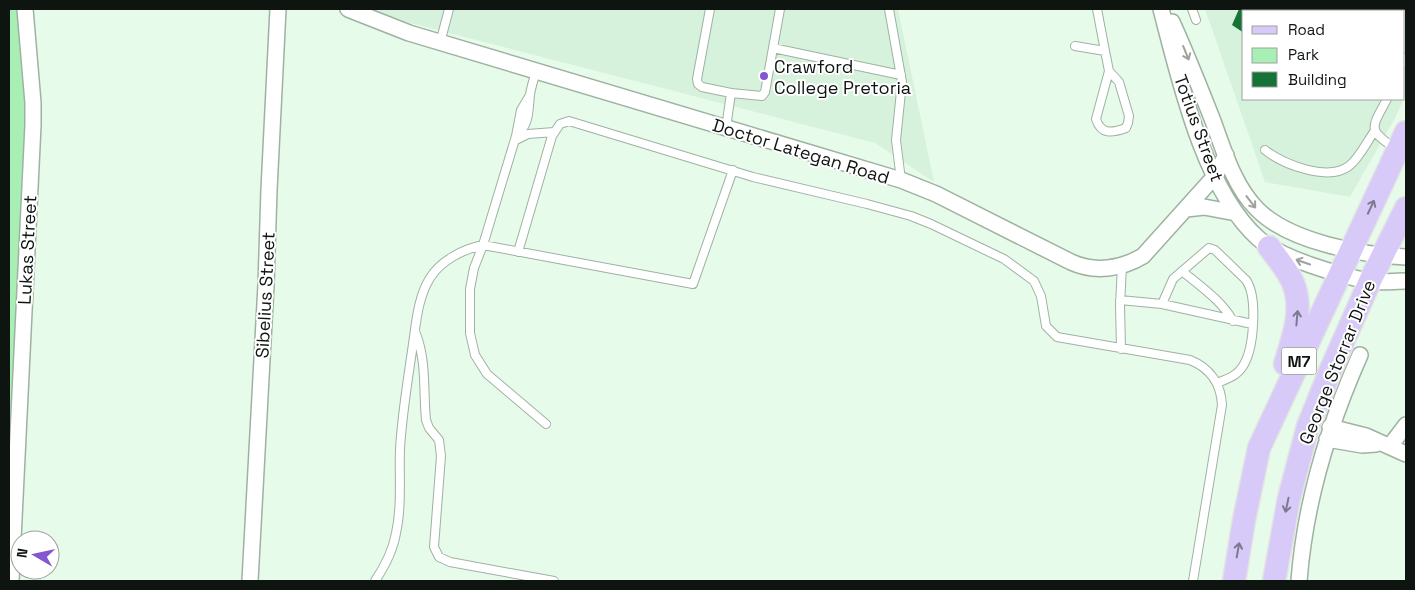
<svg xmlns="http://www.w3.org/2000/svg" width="1415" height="590" font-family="'Space Grotesk',sans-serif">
<rect width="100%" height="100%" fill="#e7fbea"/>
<path fill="#d7f2dc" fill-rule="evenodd" d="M356,9h542l36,173 -59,-39z
M1205,9h201v85l-11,24 -45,79 -85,-15zM1244,11h160v88h-160z"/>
<path fill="#a8efb6" d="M9,9h13l10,92 -23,480z"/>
<path fill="#177237" d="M1239,9h5v24l-12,-8z"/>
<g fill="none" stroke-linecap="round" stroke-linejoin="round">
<g stroke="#9fb2a2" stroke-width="10">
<path id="service" d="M710,9l-13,70 1,5 4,3 29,6 -5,35
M780,9l-7,39 128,27
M889,9l13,73 -6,58 5,40
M1192,9l4,11
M440,43l9,-34
M1075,46l30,5 -8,-42
M1105,51l4,20 10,11 10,34 -1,7 -2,5c-14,5 -25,7 -30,-9l13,-48
M1404,63l2,-5
M731,93l31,3 3,-4 8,-44
M530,95l-9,15 -5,26 -33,109 -9,23 -4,21v44l5,22 12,19 59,50
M1387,99c-15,29 -21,30 9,50
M516,136c14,-12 12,-24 14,-41 1,-8 4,-16 6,-24
M518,139l10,-5 26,-2
M1265,150c17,14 63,32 84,16 11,-9 17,-23 25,-34
M518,252l34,-116 8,-12 9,-3 184,56 114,27 44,12 20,8 73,35 30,22 7,15 5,30 11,11 133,23c20,8 31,24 32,45l-29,176
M1182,271c18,15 39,29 51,50
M1120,300l42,4 90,20
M1162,304l11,-25 36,-31 6,2 31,30c12,17 8,69 -3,86 -6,10 -16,13 -26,17
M415,331c12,30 8,58 11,89l3,8 10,12 2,16 -7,91 5,10 11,5 104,19
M1121,349l-1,-44 2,-39
M375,581c10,-15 18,-30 21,-48 6,-27 3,-56 4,-84 2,-35 8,-70 13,-105 3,-21 5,-47 17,-66 11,-18 34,-29 53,-33l210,39 40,-114"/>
</g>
<g stroke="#9fb2a2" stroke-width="18">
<path id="minor" d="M348,9l61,24 492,147 35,14 135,68c24,11 50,7 72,-6l72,-80 11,-21
M1161,9c18,69 43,182 98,230 23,20 80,36 109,42 12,2 26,0 38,0
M1172,22c15,33 28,66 41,99 11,30 21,65 44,88 32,33 105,46 149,48
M1186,209l18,-2 32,6
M1330,427l36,9 40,18
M1327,439l35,6 14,-1
M1390,446l16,-21
M11,581l22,-456v-22l-8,-94
M250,581l16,-296 3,-95 9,-181
M1299,581c6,-79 29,-154 61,-226"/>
</g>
<g stroke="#e2e3e2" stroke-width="25">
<path id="primary" d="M1269,247c8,11 18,22 24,36 11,26 0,55 -8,81
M1234,581l10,-61 15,-72 147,-316
M1274,581l15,-83 19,-72 23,-57 39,-88 36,-73"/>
</g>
<use href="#service" stroke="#fff" stroke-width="8"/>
<use href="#minor" stroke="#fff" stroke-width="15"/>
<use href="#primary" stroke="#d7caf9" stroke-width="22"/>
</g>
<defs><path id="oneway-shaft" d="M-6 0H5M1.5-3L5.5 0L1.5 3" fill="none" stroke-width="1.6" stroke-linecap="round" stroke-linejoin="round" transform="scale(1.25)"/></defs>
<g stroke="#9fa19f">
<use href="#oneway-shaft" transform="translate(1186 53) rotate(68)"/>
<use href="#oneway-shaft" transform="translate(1251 202) rotate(52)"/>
<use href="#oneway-shaft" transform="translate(1303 262) rotate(-161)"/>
</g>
<g stroke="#7d7990">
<use href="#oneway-shaft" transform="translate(1371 207) rotate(-65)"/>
<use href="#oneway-shaft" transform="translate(1297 318) rotate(-85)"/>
<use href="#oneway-shaft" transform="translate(1287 505) rotate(102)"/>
<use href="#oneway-shaft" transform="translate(1238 550) rotate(-80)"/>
</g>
<circle fill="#8257d1" stroke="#fff" stroke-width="2" cx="764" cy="76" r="5"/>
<g text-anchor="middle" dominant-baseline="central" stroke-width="4" stroke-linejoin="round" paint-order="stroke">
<rect fill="#fff" stroke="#565b58" stroke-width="1" x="1281.5" y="347.5" width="35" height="27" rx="4"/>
<g font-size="16" font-weight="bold" fill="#0e1510">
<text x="1299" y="361">M7</text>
</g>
<g font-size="18" fill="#0e1510" stroke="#fff" text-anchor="start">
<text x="774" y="66">Crawford<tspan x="774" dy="21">College Pretoria</tspan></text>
</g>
<g font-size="18" fill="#0e1510" stroke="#fff">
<text transform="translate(1199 128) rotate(70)">Totius Street</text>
<text transform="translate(801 151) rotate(17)">Doctor Lategan Road</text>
<text transform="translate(27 250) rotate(-87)">Lukas Street</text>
<text transform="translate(265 295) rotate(-87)">Sibelius Street</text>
<text transform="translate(1337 362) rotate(-68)">George Storrar Drive</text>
</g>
</g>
<rect width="1415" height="590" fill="none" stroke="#0e1510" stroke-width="20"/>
<rect x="1242" y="10" width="162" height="90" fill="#ffffff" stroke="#9fa19f"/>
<rect x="1252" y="26" width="25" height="8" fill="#d7caf9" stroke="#9fa19f"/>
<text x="1288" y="35" font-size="15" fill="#0e1510">Road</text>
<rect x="1252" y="48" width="25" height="15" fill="#a8efb6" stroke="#9fa19f"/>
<text x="1288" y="60" font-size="15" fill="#0e1510">Park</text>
<rect x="1252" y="72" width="25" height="15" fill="#177237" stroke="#9fa19f"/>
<text x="1288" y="85" font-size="15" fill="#0e1510">Building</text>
<g transform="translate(35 555) rotate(279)"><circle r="24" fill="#ffffff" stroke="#9fa19f"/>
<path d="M0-4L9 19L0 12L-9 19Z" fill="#8257d1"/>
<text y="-8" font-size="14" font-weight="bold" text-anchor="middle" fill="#0e1510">N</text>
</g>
</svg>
